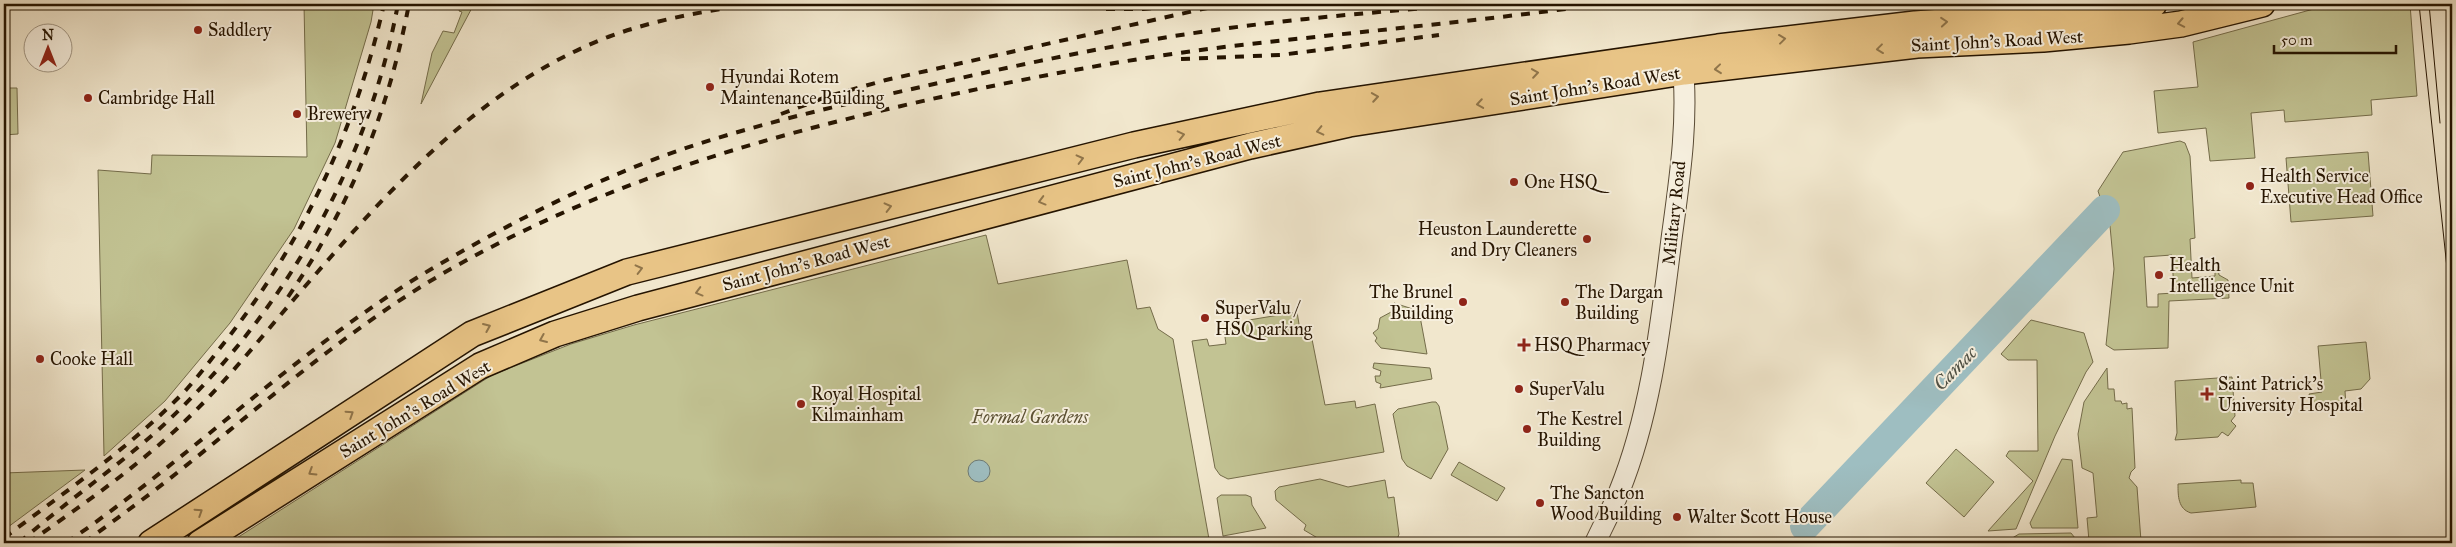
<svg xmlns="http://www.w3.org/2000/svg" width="2456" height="547" font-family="'IM FELL Great Primer',serif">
<rect width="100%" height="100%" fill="#f1e7cd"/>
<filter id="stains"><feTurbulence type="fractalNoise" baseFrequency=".004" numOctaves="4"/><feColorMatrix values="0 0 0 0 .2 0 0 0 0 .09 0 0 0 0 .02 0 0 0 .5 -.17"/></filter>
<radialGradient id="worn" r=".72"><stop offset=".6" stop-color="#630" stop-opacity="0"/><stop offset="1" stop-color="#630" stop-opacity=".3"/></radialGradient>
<path fill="#c2c393" stroke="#746c4a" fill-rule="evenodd" d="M304,4h70l-3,18 -36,121 -41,86 -64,94 -65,78 -61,55 -6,-286 53,4 1,-19 155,2z
M461,4h13l-53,100 11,-51 11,-22 11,2 8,-21 -3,-1z
M2332,4h78l7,92 -46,4 1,15 -87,7 -1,-12 -33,3 4,45 -45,3 -4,-33 -48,5 -4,-42 44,-4 -5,-45z
M4,88h13l1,46 -14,1z
M2180,141l5,2 5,13 5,82 -5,1 2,39 23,-2v-8h3l1,7 9,5 1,18 -60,3 -1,47 -54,2 -8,-5 8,-76 -4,-43 -12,-35 25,-39zM2172,255l2,38 -16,1v13h-11l-3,-50z
M2368,152l5,64 -82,6 -5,-64z
M986,235l12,49 129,-24 10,49 13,-2 8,22 15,10 36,200 -19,4h-961l263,-168 79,-31 63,-19z
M1394,303l25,8 8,43 -46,-6 -6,-7 2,-3 -4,-5 5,-4 2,-11 13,-7z
M1297,312l3,18 10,-1 15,76 30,-4 1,7 19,-4 9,48 -156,27 -8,-4 -5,-7 -23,-127 15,-2 2,7 17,-2 -2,-14 12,-2 13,-8z
M2031,320l53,13 9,29 -7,10 -31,64 -39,93 -28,2 45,-50 -27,-25 3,-5h29l-1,-91h-29l-7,-6z
M2366,342l4,37 -9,10 -16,2 1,15c-14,1 -33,6 -37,-12l13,-2 -4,-46z
M1374,363l56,5 2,11 -52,9 1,-4 -5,-2 -1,-6h5l1,-5 -8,-3z
M2107,368l1,21h6l1,12h6l1,3 5,-1v6l5,-1 3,60 -4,4 -2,6 8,9 4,54 -34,2 -18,-2 -2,-23 10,-1 -4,-44 -11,-5 -4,-34 6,-32z
M2232,377l3,39 -4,5 5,5 -8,10 -6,-4 -4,5 -43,3 2,-7 -2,-52z
M1432,402h4l3,4 9,43 -17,30 -24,-13 -5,-7 -9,-45 5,-5z
M1956,449l38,33 -30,35 -38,-34z
M2062,459l10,1 6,68h-46l-2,-5z
M1459,462l46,26 -8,13 -46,-26z
M85,470l-81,60v-57z
M1320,479l28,8 37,-7 3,18 6,-1 5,37 -3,9h-70l-22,-13 2,-5 -30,-25 -1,-9 4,-4z
M2241,480v3h12l3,24 -65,6c-13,-4 -13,-17 -13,-29z
M1221,495h25l5,2 1,8 14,23 -43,8 -6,-38z
M2071,533l8,10h-75l15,-9z"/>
<path fill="#9ebec1" stroke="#6e7a74" d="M968 471a11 11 0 1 1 22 0a11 11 0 1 1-22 0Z"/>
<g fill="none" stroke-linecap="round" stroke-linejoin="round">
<path stroke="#9ebec1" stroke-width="30" d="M1805,526l300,-316"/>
<g stroke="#584933" stroke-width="22">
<path id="minor" d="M1595,543c8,-17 17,-34 24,-51 33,-81 42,-171 53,-257 8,-58 17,-119 10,-177"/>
</g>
<g stroke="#251400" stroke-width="28">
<path id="major" d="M151,543l321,-209 155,-62 507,-127 186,-40 398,-58 197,-23 68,-5 54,-2 117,-13
M200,543l280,-177 75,-32 83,-26 612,-162 99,-22 335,-52 233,-27 126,-6 86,-8 52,-7 81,-20"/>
</g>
<use href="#minor" stroke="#f6efde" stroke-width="20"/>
<use href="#major" stroke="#e8c486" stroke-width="25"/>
<path stroke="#251400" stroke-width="1" d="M2419,4l33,311
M2429,4l11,119"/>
<path stroke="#251400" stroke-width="4" stroke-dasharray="9 9" stroke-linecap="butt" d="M1106,9h37l47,-5
M1181,59l99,-4 159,-20
M781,114l48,-18 57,-16 339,-76
M288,297c63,-92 100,-184 121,-293
M4,538c62,-47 128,-92 182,-148 16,-18 30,-37 45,-56 75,-98 126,-210 153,-330
M19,543c44,-39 94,-73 138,-112 124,-113 210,-262 241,-427
M28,543c53,-37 108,-75 155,-120 40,-38 76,-83 112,-125 89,-103 183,-211 313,-261 49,-18 100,-27 151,-33
M66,543c123,-84 229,-191 357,-269 86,-51 177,-98 272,-129 78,-25 159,-43 239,-61 93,-21 187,-41 281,-54 84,-12 168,-18 253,-26
M84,543c33,-25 67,-49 99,-75 89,-71 173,-146 273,-202 149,-83 293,-125 458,-163 106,-24 211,-44 318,-57 124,-14 248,-25 371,-42"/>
</g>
<defs><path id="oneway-chevron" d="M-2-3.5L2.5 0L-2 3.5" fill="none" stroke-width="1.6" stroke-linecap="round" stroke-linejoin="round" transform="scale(1.25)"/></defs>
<g stroke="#90754a">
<use href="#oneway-chevron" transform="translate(1944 22) rotate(-5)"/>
<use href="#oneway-chevron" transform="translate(2181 23) rotate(169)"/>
<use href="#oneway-chevron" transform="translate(1782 39) rotate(-7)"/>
<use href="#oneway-chevron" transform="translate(1880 49) rotate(173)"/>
<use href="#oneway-chevron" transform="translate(1718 69) rotate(174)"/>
<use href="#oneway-chevron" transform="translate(1535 73) rotate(-8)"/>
<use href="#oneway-chevron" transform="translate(1375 97) rotate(-9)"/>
<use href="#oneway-chevron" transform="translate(1480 104) rotate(171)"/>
<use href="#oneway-chevron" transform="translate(1320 131) rotate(167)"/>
<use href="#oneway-chevron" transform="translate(1181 135) rotate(-13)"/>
<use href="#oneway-chevron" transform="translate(1080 159) rotate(-14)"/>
<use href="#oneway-chevron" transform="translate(1042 201) rotate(165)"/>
<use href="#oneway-chevron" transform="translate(888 207) rotate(-14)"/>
<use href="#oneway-chevron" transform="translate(639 269) rotate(-14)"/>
<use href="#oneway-chevron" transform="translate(699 292) rotate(165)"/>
<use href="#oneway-chevron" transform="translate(487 327) rotate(-23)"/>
<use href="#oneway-chevron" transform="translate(543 339) rotate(157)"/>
<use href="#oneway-chevron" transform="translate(350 414) rotate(-33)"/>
<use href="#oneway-chevron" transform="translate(312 472) rotate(148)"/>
<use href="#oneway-chevron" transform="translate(199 512) rotate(-33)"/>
</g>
<g fill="#8f2418" stroke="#f6efde" stroke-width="2">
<circle cx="198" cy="30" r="5"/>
<circle cx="710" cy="87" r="5"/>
<circle cx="88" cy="98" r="5"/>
<circle cx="297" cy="114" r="5"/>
<circle cx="1514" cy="182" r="5"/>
<circle cx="2250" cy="186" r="5"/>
<circle cx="1587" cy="239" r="5"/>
<circle cx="2159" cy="275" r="5"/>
<circle cx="1463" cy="302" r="5"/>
<circle cx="1565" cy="302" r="5"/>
<circle cx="1205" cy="318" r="5"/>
<path d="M1521.5 337.5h5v5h5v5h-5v5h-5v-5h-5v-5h5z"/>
<circle cx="40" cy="359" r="5"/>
<circle cx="1519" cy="389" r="5"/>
<path d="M2204.5 386.5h5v5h5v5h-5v5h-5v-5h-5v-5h5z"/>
<circle cx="801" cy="404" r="5"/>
<circle cx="1527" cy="429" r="5"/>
<circle cx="1540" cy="503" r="5"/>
<circle cx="1677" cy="517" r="5"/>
</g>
<g text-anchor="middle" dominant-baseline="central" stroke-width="4" stroke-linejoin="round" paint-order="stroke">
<g font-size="18" fill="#251400" stroke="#f6efde" text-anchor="start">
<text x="208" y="30">Saddlery</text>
<text x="720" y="77">Hyundai Rotem<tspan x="720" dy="21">Maintenance Building</tspan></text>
<text x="98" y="98">Cambridge Hall</text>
<text x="307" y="114">Brewery</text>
<text x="2260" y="176">Health Service<tspan x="2260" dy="21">Executive Head Office</tspan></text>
<text x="1524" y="182">One HSQ</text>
<text x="1577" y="229" text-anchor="end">Heuston Launderette<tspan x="1577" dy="21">and Dry Cleaners</tspan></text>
<text x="2169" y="265">Health<tspan x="2169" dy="21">Intelligence Unit</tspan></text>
<text x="1453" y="292" text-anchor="end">The Brunel<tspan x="1453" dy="21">Building</tspan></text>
<text x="1575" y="292">The Dargan<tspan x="1575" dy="21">Building</tspan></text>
<text x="1215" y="308">SuperValu /<tspan x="1215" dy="21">HSQ parking</tspan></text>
<text x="1534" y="345">HSQ Pharmacy</text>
<text x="50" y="359">Cooke Hall</text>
<text x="2218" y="384">Saint Patrick’s<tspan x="2218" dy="21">University Hospital</tspan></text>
<text x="1529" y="389">SuperValu</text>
<text x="811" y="394">Royal Hospital<tspan x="811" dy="21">Kilmainham</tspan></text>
<text x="1537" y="419">The Kestrel<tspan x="1537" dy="21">Building</tspan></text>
<text x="1550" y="493">The Sancton<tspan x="1550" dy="21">Wood Building</tspan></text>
<text x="1687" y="517">Walter Scott House</text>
</g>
<g font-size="18" fill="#251400" stroke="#f6efde">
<text transform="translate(1997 41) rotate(-3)">Saint John's Road West</text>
<text transform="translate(1595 86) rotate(-9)">Saint John's Road West</text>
<text transform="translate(1197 161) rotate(-14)">Saint John's Road West</text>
<text transform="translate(1674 213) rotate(-84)">Military Road</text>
<text transform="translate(806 263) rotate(-15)">Saint John's Road West</text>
<text transform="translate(415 409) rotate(-31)">Saint John's Road West</text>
</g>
<g font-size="18" font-style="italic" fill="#5c5133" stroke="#f6efde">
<text x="1030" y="417">Formal Gardens</text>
</g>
<g font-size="19" font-style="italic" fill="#4f5044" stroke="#f6efde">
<text transform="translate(1955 368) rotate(-46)">Camac</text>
</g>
</g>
<rect width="2456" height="547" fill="none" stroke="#f1e7cd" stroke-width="20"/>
<rect x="5" y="5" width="2446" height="537" fill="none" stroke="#251400" stroke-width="2.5"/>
<rect x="10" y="10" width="2436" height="527" fill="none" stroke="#251400"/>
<g transform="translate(48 48)"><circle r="24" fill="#f6efde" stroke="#a29785"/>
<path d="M0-4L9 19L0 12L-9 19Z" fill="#8f2418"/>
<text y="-8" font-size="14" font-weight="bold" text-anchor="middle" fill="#251400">N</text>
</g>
<path d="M2274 45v8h122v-8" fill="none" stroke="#251400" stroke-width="2.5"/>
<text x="2281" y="45" font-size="15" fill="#251400" stroke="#f6efde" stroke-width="4" paint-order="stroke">50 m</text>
<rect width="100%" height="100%" filter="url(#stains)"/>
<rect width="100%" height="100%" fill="url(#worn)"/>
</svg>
